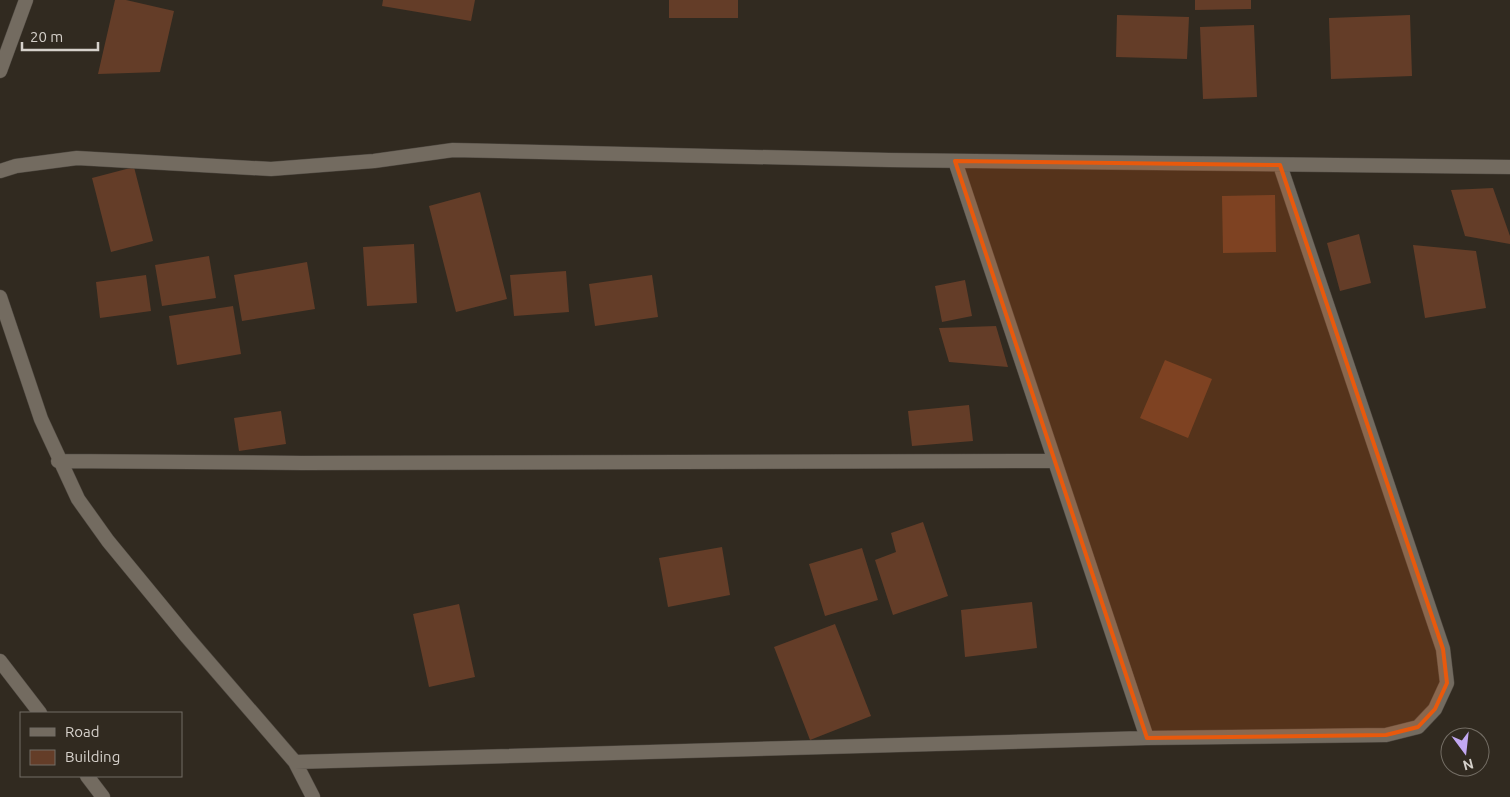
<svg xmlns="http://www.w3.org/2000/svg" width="1510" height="797" font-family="Ubuntu,sans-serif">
<rect width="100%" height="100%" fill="#312a20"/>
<path fill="#643d28" d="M115,0h11l48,11 -14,61 -62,2z
M383,0h92l-4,21 -89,-15z
M669,0h69v18h-69z
M1195,0h56v9l-56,1z
M1117,15l72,2 -2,42 -71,-2z
M1410,15l2,61 -81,3 -2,-61z
M1254,25l3,72 -54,2 -3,-72z
M134,167l19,74 -42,11 -19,-74z
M1493,188l17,48v8l-45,-8 -14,-46z
M480,192l27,107 -51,13 -27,-106z
M1275,195l1,57 -53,1 -1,-57z
M1359,234l12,49 -31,8 -13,-48z
M414,244l3,59 -50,3 -4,-59z
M1413,245l63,6 10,57 -61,10z
M209,256l7,42 -54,8 -7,-41z
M307,262l8,47 -73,12 -8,-46z
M566,271l3,41 -55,4 -4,-41z
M146,275l5,36 -51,7 -4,-36z
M652,275l6,42 -63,9 -6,-42z
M965,280l7,36 -30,6 -7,-36z
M233,306l8,48 -64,11 -8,-49z
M996,326l12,41 -59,-5 -10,-34z
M1165,360l47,19 -24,59 -48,-20z
M969,405l4,36 -61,5 -4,-35z
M281,411l5,33 -47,7 -5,-33z
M923,522l25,74 -55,19 -18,-55 21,-8 -5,-19z
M722,547l8,48 -62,12 -9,-49z
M862,548l16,52 -53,16 -16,-52z
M1032,602l5,46 -72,9 -4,-47z
M459,604l16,73 -46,10 -16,-73z
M835,624l36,92 -61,24 -36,-93z"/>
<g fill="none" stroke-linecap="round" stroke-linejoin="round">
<g stroke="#4e4840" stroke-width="15">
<path id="minor" d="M0,71l26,-71
M955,161l192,577
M0,171l16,-5 61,-8 194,11 103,-8 79,-11 436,10 621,7
M0,297l41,122 37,80 30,42 79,96 108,125 18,35
M58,461l244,2 753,-2
M0,661l40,52
M295,762l852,-24 239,-3 32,-8 17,-18 12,-26 -4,-34 -163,-484
M87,776l16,21"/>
</g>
<use href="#minor" stroke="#736b60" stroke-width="14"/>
</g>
<path fill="#e8590c" fill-opacity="0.2" stroke="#e8590c" stroke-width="4" stroke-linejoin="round" d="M955,161l325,4 163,484 4,34 -12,26 -17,18 -32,8 -239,3z"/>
<rect x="20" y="712" width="162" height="65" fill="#312a20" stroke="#736d64"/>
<rect x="30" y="728" width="25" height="8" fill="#736b60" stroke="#736d64"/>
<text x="65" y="737" font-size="15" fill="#d6d1cb">Road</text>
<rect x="30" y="750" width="25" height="15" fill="#643d28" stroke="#736d64"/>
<text x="65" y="762" font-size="15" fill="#d6d1cb">Building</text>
<g transform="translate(1465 752) rotate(165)"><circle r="24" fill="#312a20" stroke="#736d64"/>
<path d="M0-4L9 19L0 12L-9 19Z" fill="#c2a8f2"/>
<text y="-8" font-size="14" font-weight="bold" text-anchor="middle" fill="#d6d1cb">N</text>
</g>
<path d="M22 42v8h76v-8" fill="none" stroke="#d6d1cb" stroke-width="2.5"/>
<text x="30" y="42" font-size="15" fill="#d6d1cb" stroke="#312a20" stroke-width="4" paint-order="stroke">20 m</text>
</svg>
